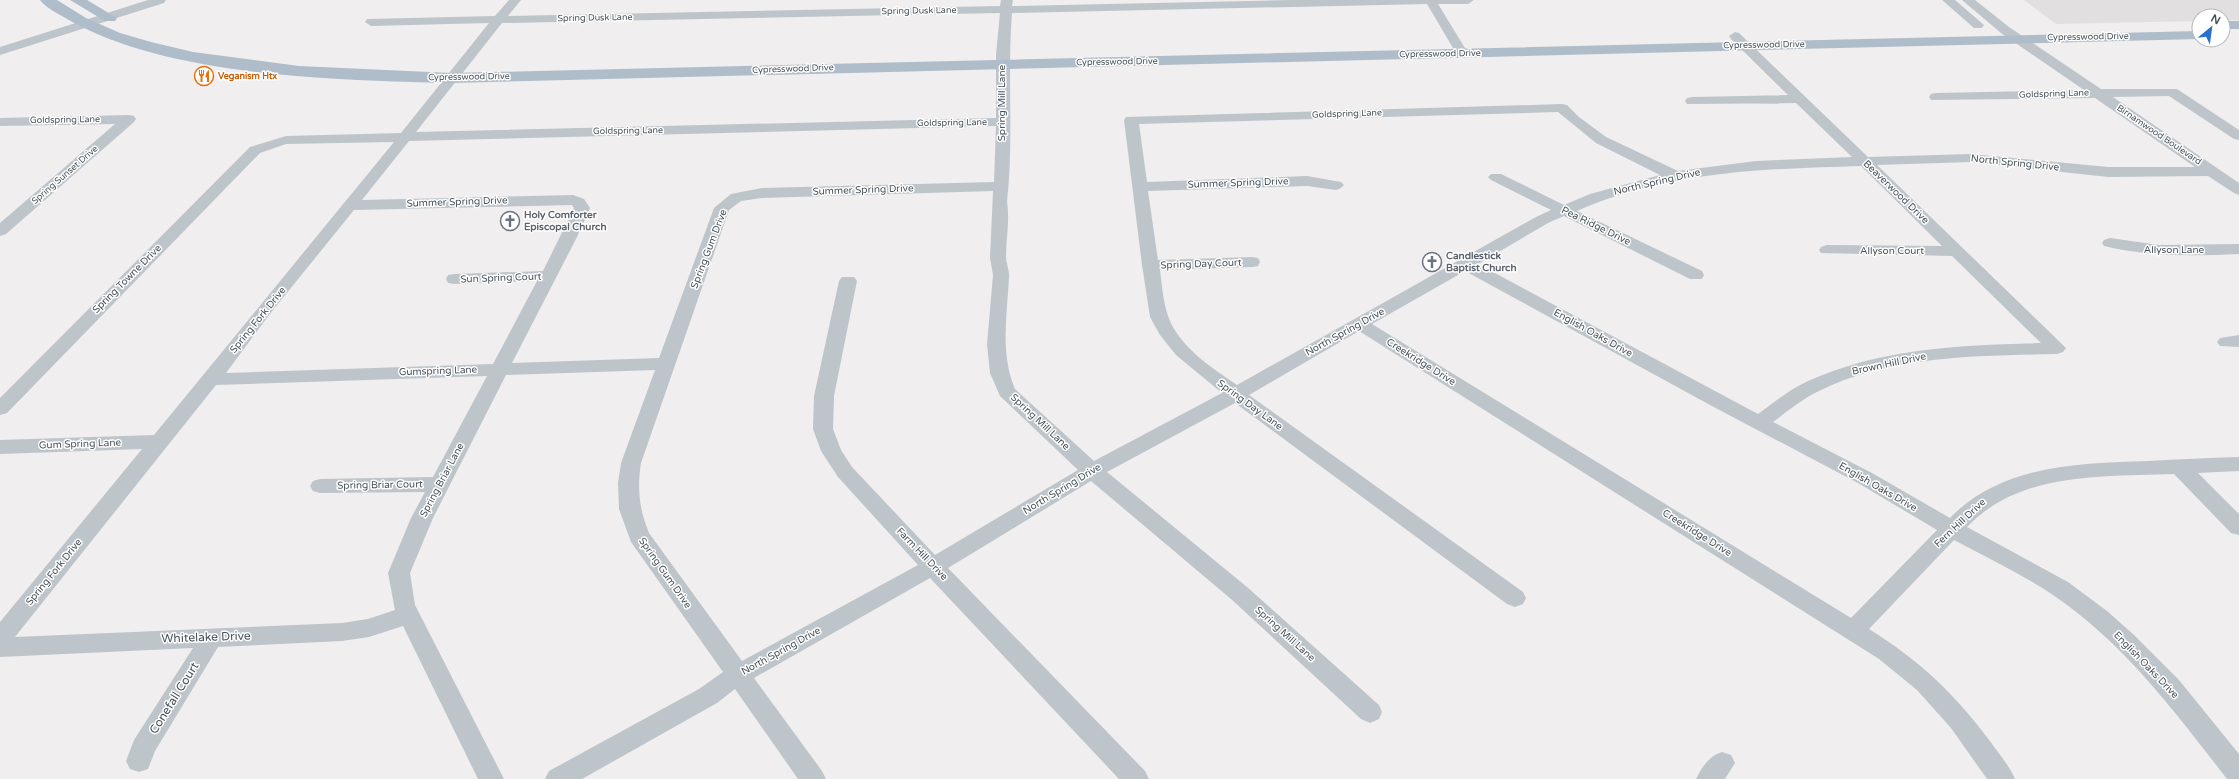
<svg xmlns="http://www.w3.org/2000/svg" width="2239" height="779" font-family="'Varela Round',sans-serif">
<rect width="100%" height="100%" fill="#f0eeee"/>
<path fill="#e1dfdf" d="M2024,0h215v20l-16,1v-5h-24v5l-143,3z"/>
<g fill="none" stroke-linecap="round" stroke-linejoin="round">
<path fill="#bdc5cb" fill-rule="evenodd" d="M148,0h18l-2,3 -164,52v-8z
M509,0h12l-13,16 492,-10 1,-6h12l-1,6 278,-6h184l-6,4h-30l30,49 -6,4 -6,-4 -29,-49 -415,9c-5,63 2,126 -5,189 3,19 -1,36 -1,55 0,7 4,14 3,21 -2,37 -9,76 6,111l79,72 128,-68 -46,-38 -16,-20 -10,-18 -8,-52 -18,-145 2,-3 436,-13 5,1 12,12 27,20 72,34 78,-10 96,-4 -56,-54 -109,1 -2,-3 2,-3 5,-1 96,-2 -57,-56 -2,-3 6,-4 4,1 129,124 103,-3 137,13h87l-100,-69 -164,2 -2,-3 2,-3 5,-1 148,-3 -83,-57 -39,-33h13l34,27 92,62h76l62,41v10l-5,-1 -65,-43 -56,1 126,86v12l-5,-2 -26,-17 -100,1 -137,-15 -94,3 189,183 -3,4 -6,2c-80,2 -165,1 -238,37 -17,8 -31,20 -46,31l99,51 78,45c51,-53 129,-55 198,-57 30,-2 61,-3 91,-4v14l-41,2 41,41v21l-8,-2 -57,-59c-71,3 -154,-3 -207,53l101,55 39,29 27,24 45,45 60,74v25h-12c-52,-67 -103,-136 -174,-184 -31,-21 -66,-37 -99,-55l-85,89c51,32 85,64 121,112 8,12 19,24 25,38h-28l-36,-51 -34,-38 -38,-31 -520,-328 -110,64 274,197 3,6 -3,6 -8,3 -8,-3 -272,-201 -128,69 140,115 132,118 3,7 -3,7 -9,4 -9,-4 -130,-120 -140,-118 -143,87 197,203 4,8h-30l-189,-201 -176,100 68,93 4,8h-28l-63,-90 -18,14 -135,76h-37l4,-8 150,-82 24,-17 -92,-130 -12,-33 -1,-26 3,-20 34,-93 -149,5 -73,143 -23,55 5,32 89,174h-26l-75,-153 -34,11 -27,4 -124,6 -63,104 -7,18 -9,3 -9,-3 -4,-8 8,-21 59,-92 -193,9v-35l142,-173 -142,5v-14l154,-5 240,-293 -108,2 -26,9 -253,260 -7,2v-17l250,-251 36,-11 115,-3 88,-110 -118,3 -6,-4 2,-3 128,-3zM1000,13l-4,42v63l-580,14 86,-109zM1558,112l38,31 64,32 -70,19 -26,11 -63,-31h-10l-3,3 3,3 60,30 -15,7 -299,168c-26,-18 -58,-38 -69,-69 -5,-15 -6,-31 -8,-46l92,-3 6,-1 2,-4 -2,-4 -6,-1 -94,3 -10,-69 159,-5 29,4 5,-2 3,-3 -3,-3 -34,-6 -160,6 -8,-58zM996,126l-2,56 -232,6 -31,6 -17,14 -55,150 -147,5 64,-124 14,-31 -6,-9 -11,-4 -211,5 47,-59zM1861,166l81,80 -115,-1 -6,2 -2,3 2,3 131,3 89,87c-80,2 -161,5 -235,39 -17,8 -33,21 -48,32l-280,-150 70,-41 16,-7 126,63h12l2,-4 -2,-4 -125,-60c90,-40 187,-42 284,-45zM993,191l-3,67 3,17 -6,69 3,29 10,23 78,74 -143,85 -83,-88 -11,-17 -8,-21 1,-33 23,-115 -3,-4h-12l-3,4 -25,115 -1,33 8,22 17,26 80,88 -176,96 -93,-128c-10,-24 -12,-45 -8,-70l88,-253 12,-9 21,-3zM572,205l2,3 -31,63 -89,3 -6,1 -2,4 2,4 6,1 83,-3 -44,83 -267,9 43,-58 85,-105zM1465,271l245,134 148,78 79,47 -86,88 -479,-294zM487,376l-54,101 -113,2 -7,2 -3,5 3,5 7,2 105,-1 -14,26 -23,55 7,37 -27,9 -26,4 -327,14 201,-252z
M1942,0h13l29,25 -2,3h-8z
M129,115l5,1 2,3 -2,3 -128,112 -6,2v-13l115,-99 -115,2v-8z
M2110,238l49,7 80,-1v10c-45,2 -90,3 -135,-8l-2,-3 2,-3z
M2239,335v12l-19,-1 -3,-4 3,-4z
M1722,752l9,3 4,8 -10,16h-29c6,-12 13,-23 26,-27z"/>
<path fill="#afbdca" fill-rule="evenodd" d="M40,0h17l29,18 34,15 31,9 42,10 106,14 152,7 1748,-42v8l-1748,44c-114,-3 -284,-6 -384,-64 -8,-5 -21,-11 -27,-19z
M70,0h17l30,18 -2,3h-10z
M2223,21h16v8h-16z"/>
</g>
<defs>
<g id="restaurant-ring" transform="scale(1)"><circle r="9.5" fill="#fff" stroke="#e8710a" stroke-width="1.5"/><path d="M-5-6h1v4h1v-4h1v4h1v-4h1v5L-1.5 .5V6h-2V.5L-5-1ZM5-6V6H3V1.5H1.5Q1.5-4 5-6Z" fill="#e8710a"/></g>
<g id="church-ring" transform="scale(1)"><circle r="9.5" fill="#fff" stroke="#6b7280" stroke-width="1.5"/><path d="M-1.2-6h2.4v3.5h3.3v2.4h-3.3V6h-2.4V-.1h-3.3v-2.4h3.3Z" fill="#6b7280"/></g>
</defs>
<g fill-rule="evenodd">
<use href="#restaurant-ring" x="204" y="76"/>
<use href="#church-ring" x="510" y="221"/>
<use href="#church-ring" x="1432" y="262"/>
</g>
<g text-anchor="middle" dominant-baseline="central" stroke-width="3" stroke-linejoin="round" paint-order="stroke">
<g font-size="9" fill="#475159" stroke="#fff">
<text transform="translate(919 11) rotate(-1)">Spring Dusk Lane</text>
<text transform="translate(595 18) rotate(-1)">Spring Dusk Lane</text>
<text transform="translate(2088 37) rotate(-1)">Cypresswood Drive</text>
<text transform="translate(1764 45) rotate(-1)">Cypresswood Drive</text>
<text transform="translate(1440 54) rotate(-1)">Cypresswood Drive</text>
<text transform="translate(1117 62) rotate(-1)">Cypresswood Drive</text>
<text transform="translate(793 69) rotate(-2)">Cypresswood Drive</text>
<text transform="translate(469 77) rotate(-1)">Cypresswood Drive</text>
<text transform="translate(2054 94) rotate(-2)">Goldspring Lane</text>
<text transform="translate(1347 114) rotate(-2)">Goldspring Lane</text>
<text transform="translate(65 120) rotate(-1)">Goldspring Lane</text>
<text transform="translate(952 123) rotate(-1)">Goldspring Lane</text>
<text transform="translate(628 131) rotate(-1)">Goldspring Lane</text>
<text transform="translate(2159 135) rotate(34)">Birnamwood Boulevard</text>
<text transform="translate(65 175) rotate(-41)">Spring Sunset Drive</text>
</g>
<g font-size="9" font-weight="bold" fill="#c56008" stroke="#fff" text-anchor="start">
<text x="218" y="76">Veganism Htx</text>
</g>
<g font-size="10" fill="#475159" stroke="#fff">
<text transform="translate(1002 103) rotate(-90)">Spring Mill Lane</text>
<text transform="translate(2015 163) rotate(6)">North Spring Drive</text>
<text transform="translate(1657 182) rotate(-13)">North Spring Drive</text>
<text transform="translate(1238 183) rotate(-2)">Summer Spring Drive</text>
<text transform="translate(863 190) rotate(-2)">Summer Spring Drive</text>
<text transform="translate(1896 192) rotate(44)">Beaverwood Drive</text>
<text transform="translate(457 202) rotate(-2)">Summer Spring Drive</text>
<text transform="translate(1596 226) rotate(26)">Pea Ridge Drive</text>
<text transform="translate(709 249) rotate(-69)">Spring Gum Drive</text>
<text x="2174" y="250">Allyson Lane</text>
<text x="1892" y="251">Allyson Court</text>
<text transform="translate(1201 264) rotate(-2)">Spring Day Court</text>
<text transform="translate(501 278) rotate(-2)">Sun Spring Court</text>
<text transform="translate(127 279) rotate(-45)">Spring Towne Drive</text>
<text transform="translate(258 320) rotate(-51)">Spring Fork Drive</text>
<text transform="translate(1345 332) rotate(-29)">North Spring Drive</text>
<text transform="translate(1593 333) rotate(29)">English Oaks Drive</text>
<text transform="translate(1421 362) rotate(32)">Creekridge Drive</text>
<text transform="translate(1889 364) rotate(-12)">Brown Hill Drive</text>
<text transform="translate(438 371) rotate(-2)">Gumspring Lane</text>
<text transform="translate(1250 405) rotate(36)">Spring Day Lane</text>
<text transform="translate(1040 422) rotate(43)">Spring Mill Lane</text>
<text transform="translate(80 444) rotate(-2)">Gum Spring Lane</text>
<text transform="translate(442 480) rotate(-62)">Spring Briar Lane</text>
<text transform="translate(380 485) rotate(-1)">Spring Briar Court</text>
<text transform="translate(1878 487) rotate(30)">English Oaks Drive</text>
<text transform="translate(1062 489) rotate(-31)">North Spring Drive</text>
<text transform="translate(1960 523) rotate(-43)">Fern Hill Drive</text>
<text transform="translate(1697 533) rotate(32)">Creekridge Drive</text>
<text transform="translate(922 554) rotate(46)">Farm Hill Drive</text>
<text transform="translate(54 572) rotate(-51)">Spring Fork Drive</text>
<text transform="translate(665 573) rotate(55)">Spring Gum Drive</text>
<text transform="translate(1285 634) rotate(42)">Spring Mill Lane</text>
<text transform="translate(781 651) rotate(-29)">North Spring Drive</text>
<text transform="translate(2146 665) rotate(46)">English Oaks Drive</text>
</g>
<g font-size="10" font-weight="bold" fill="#5b616d" stroke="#fff" text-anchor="start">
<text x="524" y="215">Holy Comforter<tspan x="524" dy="12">Episcopal Church</tspan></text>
<text x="1446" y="256">Candlestick<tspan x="1446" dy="12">Baptist Church</tspan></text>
</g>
<g font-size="12" fill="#475159" stroke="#fff">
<text transform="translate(206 637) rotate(-2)">Whitelake Drive</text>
<text transform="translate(174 698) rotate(-58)">Conefall Court</text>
</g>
</g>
<g transform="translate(2211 28) rotate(29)"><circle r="19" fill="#ffffff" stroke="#b5b9bd"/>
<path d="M0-3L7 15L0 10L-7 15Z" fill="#2870cf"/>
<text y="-6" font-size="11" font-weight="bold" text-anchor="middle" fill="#475159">N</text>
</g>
</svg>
